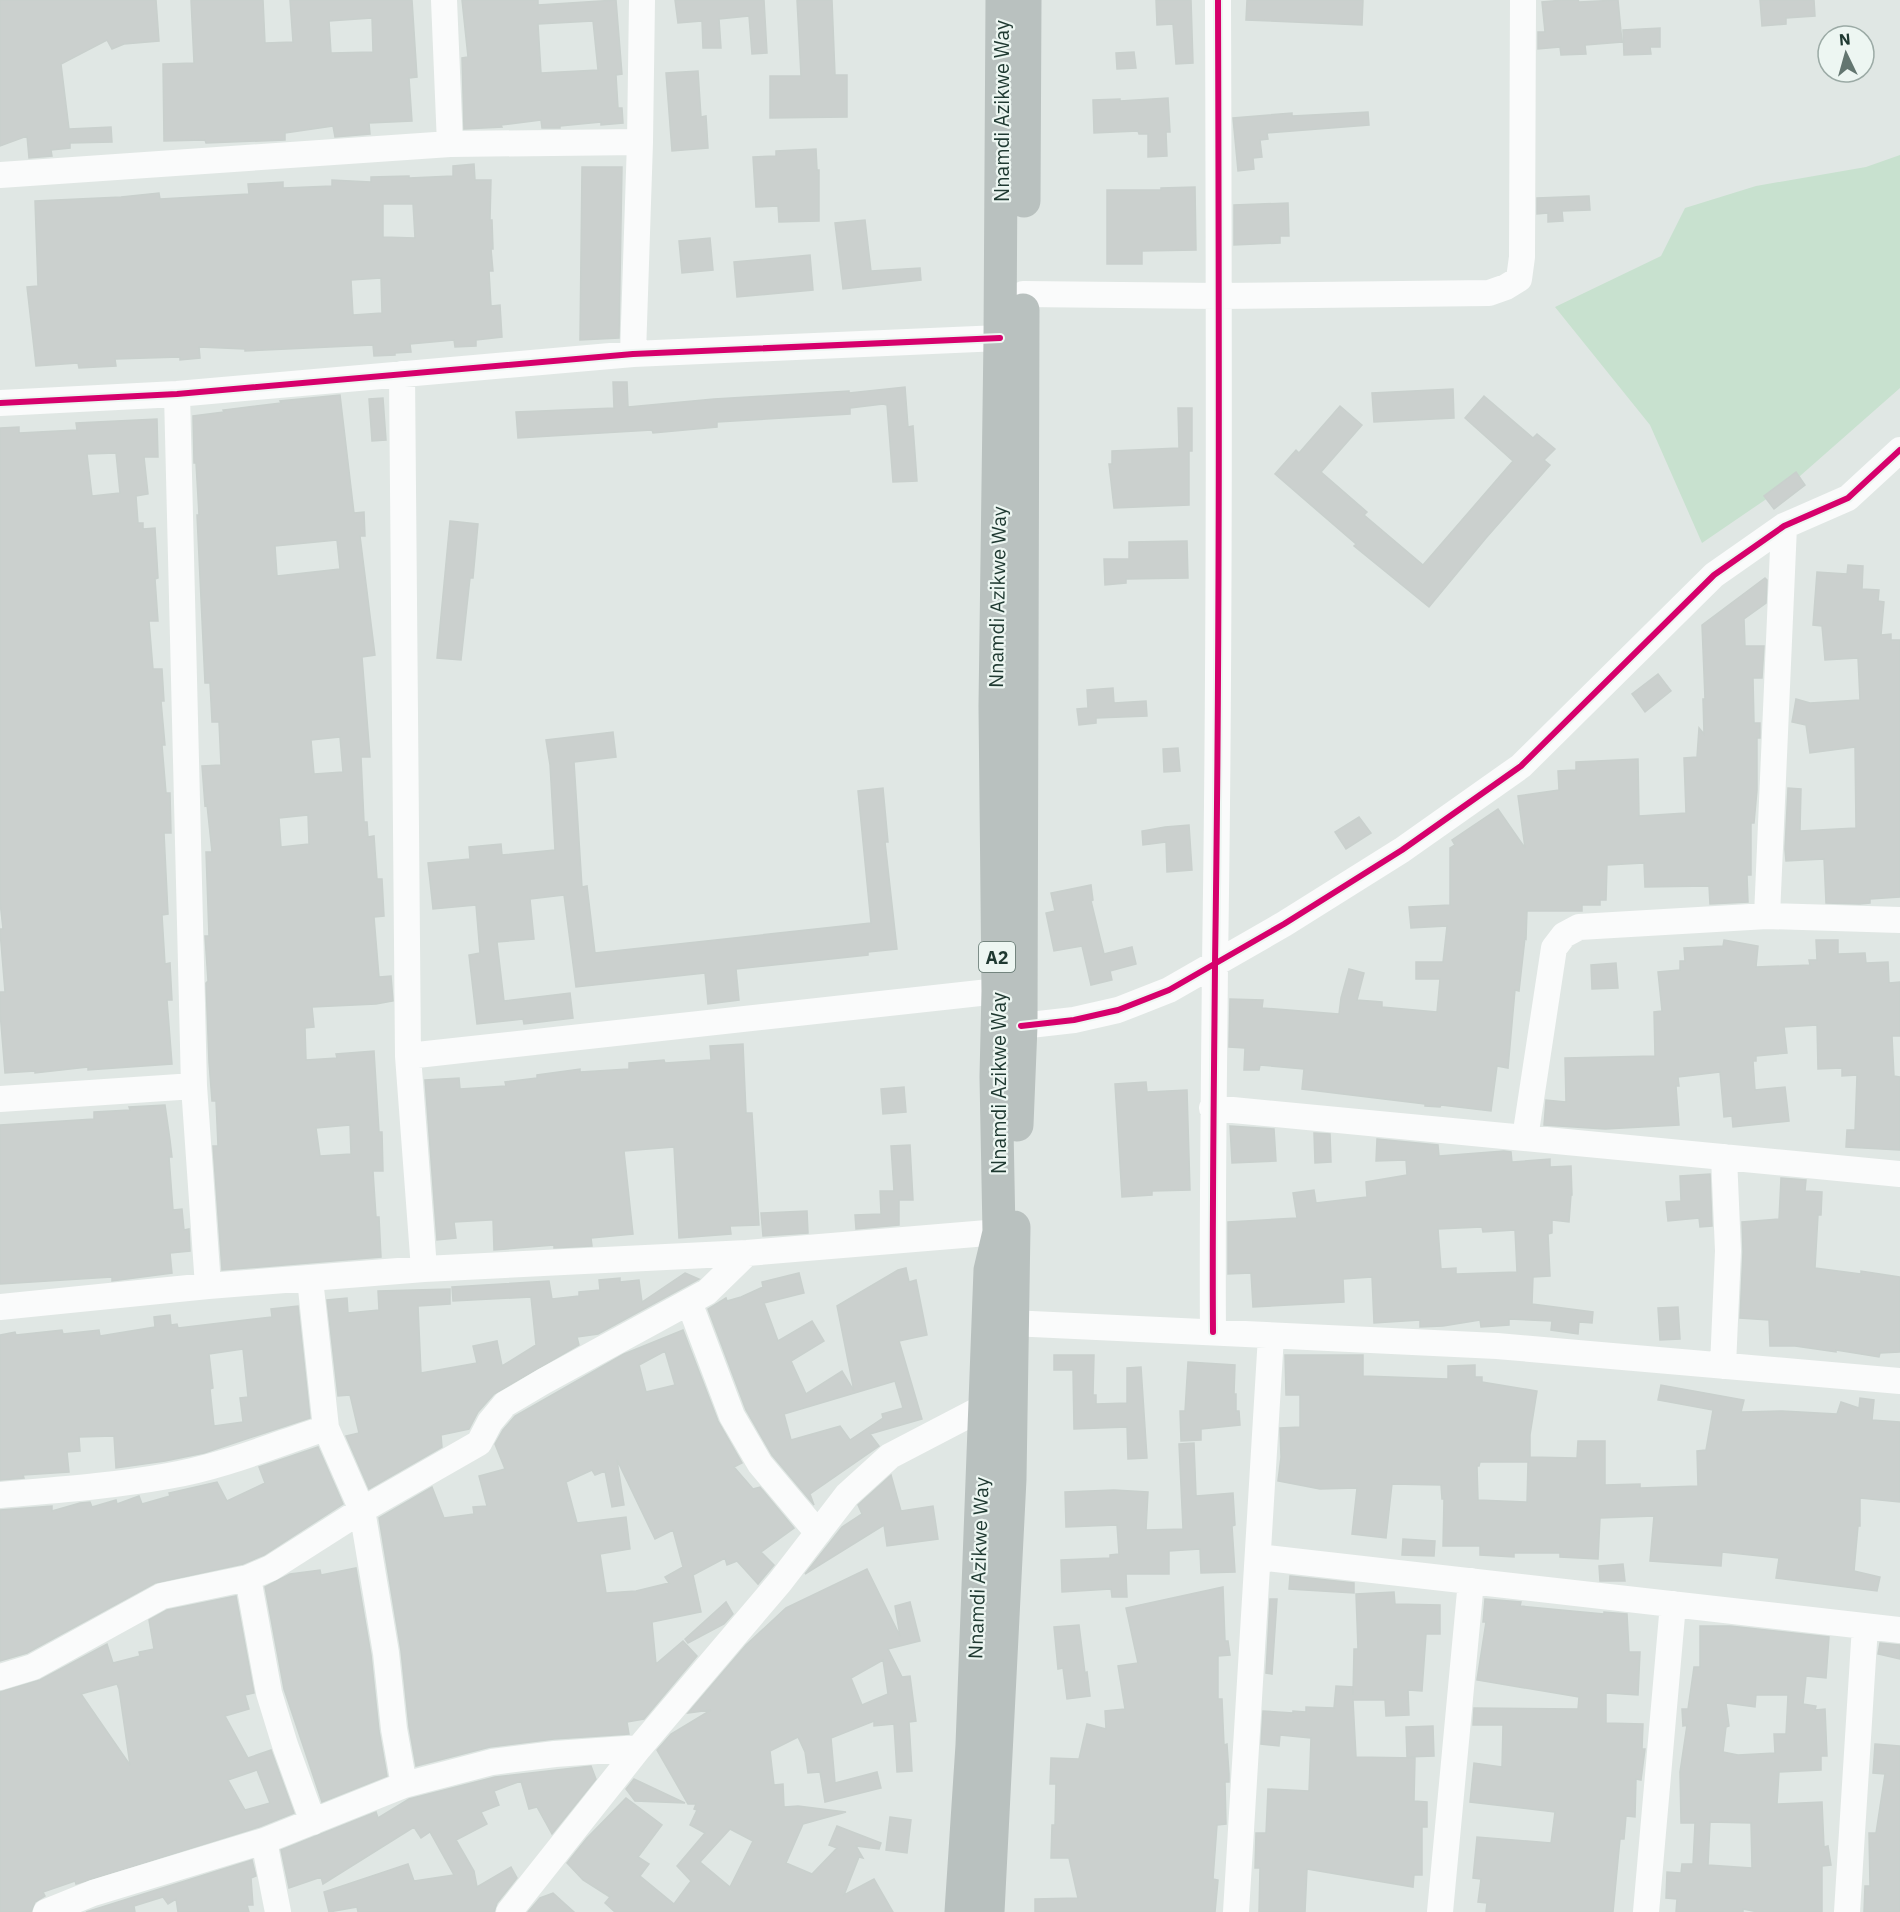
<svg xmlns="http://www.w3.org/2000/svg" width="1900" height="1912" font-family="'IBM Plex Sans',sans-serif">
<rect width="100%" height="100%" fill="#e0e7e4"/>
<path fill="#c8e1cf" d="M1900,155v233l-100,88 -98,67 -52,-118 -95,-118 106,-51 24,-48 71,-22 110,-19z"/>
<path fill="#cbd0ce" stroke="#c9d0cd" stroke-width="1.5" fill-rule="evenodd" d="M0,0h156l3,41 -35,3 -12,5 -5,-9 -46,24 8,65 42,-2 1,15 -42,1v5l-19,2 1,6 -23,2 -2,-22 -27,10z
M191,0h72l2,43 28,-1 -3,-42h122l5,77 -8,1 3,43 -43,2 1,11 -35,3 -2,-11 -48,7v7l-79,3 -1,-3 -41,1 -1,-77 31,-1zM372,18l1,34 -42,1 -2,-32z
M462,0h76v5l78,-5 6,74 -6,1 2,33h4l1,15 -22,2v-3l-41,4v2h-18l-1,-8 -40,5 1,2 -38,2 -2,-71 6,-1zM593,21l5,49 -57,3 -3,-49z
M675,0h89l3,53 -15,1 -3,-38 -30,3 2,29h-18l-1,-27 -24,2z
M797,0h35l3,75h12v42l-77,1v-42h31z
M1156,0h35l2,63 -17,1 -3,-40 -16,1z
M1247,0h116l-1,25 -116,-5z
M1563,0h15l1,2 39,-2 4,42 -37,3 1,9 -25,1 -1,-8 -22,2v-17h7l-3,-30z
M1760,0h54l1,16 -29,2v6l-24,2z
M1660,28v19h-10l1,7 -27,1 -1,-25z
M1134,52l2,16 -19,1 -1,-16z
M698,71l3,46 5,-1 2,32 -36,3 -6,-78z
M1168,98l2,34h-4l1,24 -19,1v-23h-9l-1,-3 -44,2 -1,-33 27,-1v2z
M1368,112l1,13 -102,8 1,6 -8,1 2,17 -9,1 1,11 -16,2 -5,-53 59,-5v3z
M816,149l1,21h2v51l-40,1 -1,-16 -22,1 -3,-50 23,-1v-5z
M474,164l1,16h16l-1,40h2l1,29h-2l2,22h-4l2,35 9,-1 2,32 -26,3v6l-21,1 -1,-7 -44,4 1,8 -16,1v2l-21,1 -1,-11 -128,6v-2l-46,-2 1,11 -20,2v-3l-65,2 1,7 -37,2 -1,-5 -42,3 -9,-79 11,-1 -3,-85 86,-4 38,-4 1,6 89,-5 -1,-10 35,-2v6l49,-2v-6l39,2v-5l38,-1v2l44,-2v-10zM383,204h30l2,34 -32,-1zM381,278l1,35 -29,2 -2,-35z
M582,167h40l-3,171 -39,2z
M1195,187l1,63 -54,1v13h-35v-74h54v-2z
M1589,196l1,14 -28,1 1,10 -15,1v-9l-11,1v-16z
M1288,203l1,33h-9v7l-46,2v-40z
M865,220l6,51 49,-3 1,12 -78,9 -8,-66z
M710,238l3,32 -31,3 -3,-32z
M810,255l3,35 -76,7 -3,-35z
M613,382h14l1,25 86,-8 135,-8v2l56,-6 3,40 5,-1 4,55 -24,1 -6,-77 -4,-1 -33,4v6l-133,8v5l-64,6 -1,-3 -134,8 -2,-26 98,-4z
M1453,389l1,29 -80,4 -2,-29z
M340,395l14,118 10,-1 1,24h-5l15,119 -13,2 8,100h-9l3,65h3l1,15 6,-1 3,43h5l2,37 -10,1 5,60 12,-1 2,25 -17,3 -64,3 2,20 -9,1 1,32 31,-2 -1,-4 38,-3 5,81h3l1,39h-10l3,46h3l2,40 -159,13 -9,-124h5l-2,-45h-4l-3,-39 -3,-79 2,-2 -3,-45h4l-3,-84h6l-5,-47 -2,1 -3,-40 19,-1 -2,-43h-7l-2,-39h-5l-8,-168h2l-3,-52h-2l-1,-47 31,-4 -1,-2 58,-7 -1,-2zM337,540l3,29 -63,7 -2,-30zM340,737l3,35 -29,2 -3,-34zM308,815l1,29 -28,3 -2,-29zM350,1125l1,29 -31,2 -4,-28z
M1484,396l49,42 4,-4 18,15 -11,11 6,5 -64,73 -57,69 -75,-61 2,-2 -81,-70 21,-24 3,3 41,-47 22,19 -41,47 46,40 -3,3 59,50 90,-104 -48,-43z
M383,398l3,42 -14,1 -3,-42z
M1178,408h14v43h-3v54l-75,3 -5,-44h3v-13l67,-3z
M157,419l1,38h-14l4,37 -12,2 2,27h5v6l12,-1 3,50 -3,1 3,42h-9l4,48h9l2,32h-3l4,44h-3l4,48h4l1,40h-7l4,81 -6,1 3,49 5,-1 2,37h-5l5,64 -84,6v-3l-53,6v-2l-30,2 -5,-61v-20h5l-5,-61v-2h3l-3,-27v-474l19,-1v6l58,-3 -1,-7zM116,453l4,40 -28,3 -5,-42z
M1796,472l9,13 -31,24 -10,-13z
M450,521l28,3 -5,54h-3l-9,82 -24,-2z
M1187,541l1,37 -62,1v4l-21,2 -1,-26h25v-17z
M1848,565l15,1 -1,23 17,1 -1,11 6,1 -3,33 10,-1v6h9v257l-30,2v4l-10,1 -34,-1 -2,-44 -38,2 -1,-12 3,-61 13,1 -1,42 56,-3 -1,-81 -45,6 -4,-28 -14,-3 4,-23 14,4 50,-3 -2,-42 -33,2 -3,-34 -9,-1 4,-53 30,2z
M1765,578l2,2 -1,23 -22,16 1,27h19l-2,32h-9l1,45h6v15h-3v52l-3,33h-3v52h-4l1,27 -38,2 -1,-18 -64,1 -1,-24 -37,2 -1,35h-6v5h-18v6h-55l-1,28 -1,-1 -6,53 -4,-1 -7,78 -11,-2 -6,45 -50,-6 -1,2 -15,-1v-2l-123,-15 2,-20 -44,-4 -1,5h-15l1,-22 -16,-1 1,-48 33,1 -1,8 77,6 2,-16 8,-29 15,4 -7,27 25,2v5l55,5 3,-33h-24v-17h27l4,-36 -36,2 -2,-21 41,-2v-57l5,-3 -3,-5 46,-31 27,39 -7,-52 41,-6 -1,-19 18,-1v-8l62,-3 1,57 47,-3 -2,-55 13,-1 2,-29 5,6 -1,-35h2l-3,-74z
M1658,674l13,17 -26,21 -13,-18z
M1113,688l1,15 32,-2 1,15 -51,2v5l-17,2 -2,-16 11,-1 -1,-18z
M613,732l3,25 -42,5 8,125 5,-1 8,67 276,-30 -13,-132 25,-3 5,54h-3l12,107 -29,3v3l-132,14 3,31 -31,4 -3,-31 -129,14 -12,-92 -34,4 4,40 -37,3 7,59 66,-8 3,25 -49,6 -1,-5 -46,5 -8,-69 11,-2 -4,-48 -43,4 -5,-46 42,-4 -1,-12 32,-3 1,11 53,-5 -5,-85 -4,-25z
M1178,748l2,23 -16,1 -1,-23z
M1359,817l12,16 -25,16 -11,-17z
M1189,825l3,45 -25,2 -1,-30 -23,3 -1,-14 23,-4z
M1091,885l2,15 -2,1 13,53 28,-7 4,17 -26,7 2,9 -21,5 -9,-39 -28,5 -8,-38 9,-2 -4,-18z
M1724,940l34,6 -2,21 54,-2 -1,-5h8l-1,-20h22v14l27,-1 1,10 22,-1 1,21 11,-1v54h-8l2,40 6,1v73l-54,-3 1,-17h8l2,-55 -15,1v-8l-24,1 -1,-44 -33,2 3,26 -31,3v5h-3l2,29 30,-3 4,34 -56,6 -1,-11 -8,1 -4,-45 -42,5 1,9h-3l3,39 -74,4 -61,-4 2,-25 20,2 -1,-44 90,-2 -1,-44 8,-1 -4,-39 22,-2v-9h5l-1,-13 39,-2z
M1616,963l2,25 -26,1 -1,-24z
M743,1044l3,69h6l7,112 -29,1 1,8 -52,4 -5,-91 -50,4 9,83 -42,4 1,8 -38,2v-3l-60,5 -1,-30h-3l-36,2 2,16 -19,2 -12,-160 34,-2 1,11 46,-3 -1,-4 32,-4v-3l43,-6v3l49,-3v-6l35,-3 1,3 46,-3 -1,-14z
M1146,1082l1,10 40,-2 3,100 -38,1v4l-30,2 -7,-113z
M904,1087l2,25 -23,2 -2,-25z
M165,1105l5,35 2,17h-3l4,53 9,-1 2,21 5,-1 1,22 -20,2 2,20 -60,8v-4l-112,7v-159l94,-6v-7l36,-2 -1,-3z
M1230,1126l44,3 2,32 -44,2z
M1314,1133l16,1 1,28 -16,1z
M1377,1139l61,6 1,11 65,-5 7,1 1,10 38,-3v8l21,-1 1,29h-1l-2,27 -17,-2v13l-4,1 2,42 -17,1 -1,27 61,8 -1,11 -13,-1 -1,12 -27,-4 1,-9 -43,-2v6l-28,2 -1,-7 -37,6 -23,1v-7l-46,3 -2,-46 -29,2 1,23 -91,5 -2,-34 -23,1v-52l69,-4 -4,-25 21,-3 2,13 51,-6 -1,-15 41,-7 -1,-15 -30,1zM1482,1227l1,5 32,-2 2,42 -61,2v-6l-15,1 -3,-40z
M910,1145l3,55h-14v25l-43,4 -1,-14 26,-1 -1,-23h14l-3,-45z
M1710,1174l2,52 -12,1 -1,-9 -31,3 -2,-19 15,-1 -1,-25z
M1781,1178l25,2 -1,11 17,1 -1,23h-3l-3,53 46,6v-3l39,6v75l-20,1 -1,4 -43,-7v2l-41,-6h-25l-1,-26 -29,-2 3,-66 -1,-30 37,-3z
M807,1211l1,22 -45,3 -2,-23z
M906,1268l3,14 7,-2 11,55 -28,6 23,78 -52,15 9,12 -69,48 4,11 -42,-50 -26,-45 -38,-101 18,-11 1,3 14,-4 22,-10 -1,-5 37,-9 5,20 -40,10 14,38 34,-20 12,20 -33,20 15,33 36,-23 12,20 -17,-85 61,-36zM895,1381l8,27 -21,6 1,4 -33,22 -10,-14 -49,14 -7,-26z
M685,1273l14,6 -101,55 -21,3 2,8 -85,49 -16,18 -9,17 -28,6 1,12 -73,42 -23,-53 13,-3 -9,-38 -12,1 -11,-96 20,-2 1,15 31,-3 -1,-19 72,-2v15l-32,2 3,67 56,-10 -4,-17 24,-5 5,25 34,-21 -5,-48 -78,4 -1,-14 97,-6 3,18 27,-3v-4l21,-2 -1,-10 21,-2v4l19,-2 3,22z
M298,1306l12,112 -106,35 -39,8 -49,7 -2,-32 -35,1 1,14 -13,1 2,20 -46,3 1,3 -24,2v-145l15,-3 1,3 46,-5 1,4 36,-4 1,6 55,-9 -1,-10 16,-2 1,10 6,-1 1,4 94,-11 -1,-8zM243,1349l5,48 -8,1 3,24 -29,4 -4,-37 3,-1 -4,-34z
M1678,1307l2,32 -20,1 -2,-32z
M683,1330l35,91 24,42 -8,4 19,22 7,-2 34,41 -33,24 13,13 -16,19 -21,-23 -10,4 -2,-7 -32,17 8,37 -49,10 4,42 27,-23 14,15 -53,63 -17,3 2,12 -75,5 -64,8 -74,19 -7,-39 -8,-76 -22,-133 53,-31 12,31 30,-4 -1,-7 14,-1 -8,-30 26,-7 -10,-25 8,-14 12,-14 109,-62zM665,1351l10,34 -29,7 -7,-27zM617,1460l38,79 18,-9 10,37 -18,10 4,6 -33,8 -30,2 -6,-39 30,-5 -4,-32 -49,6 -11,-41 26,-12 3,5 10,-4 7,36 12,-2z
M1054,1355h40l-1,40h3v9l31,-1v-35l14,-1 6,91 -19,1 -1,-32 -53,2 -1,-59h-19z
M1285,1355h78v21l85,3v-13l27,-1v12h7v5l55,9 -7,44v22l47,1 1,-17h27v44l35,-1v4l58,-2 -1,-35 9,-1 7,-40 -55,-10 3,-15 83,15 -3,12 41,-1 55,3 4,-12 18,6 1,-10 14,2 -2,20 28,2v80l-40,-4v28h-2l-4,45 26,6 -3,14 -101,-13 3,-20 -57,-6 -1,14 -71,-5 4,-45 -54,2 -2,41 -38,-2v-4h-46v4l-34,-2v-9h-37l1,-47h-2l-1,-14 -49,-1 -6,54 -34,-4 5,-46 -37,1 -42,-8 3,-24 -1,-29 20,-1v-32h-14zM1480,1462h48l-1,40 -49,-2 -1,-34h2z
M1188,1362l47,3 -1,29h2v17h3l1,14 -39,4v11l-20,1 -1,-30h5z
M1194,1443l2,53 37,-3 2,32 -3,1 3,46 -34,1 -1,-24 -31,2v23h-43l1,23h-15l-1,-8 -49,3 -1,-32 49,-2v-3l9,-1 -2,-29 -51,2 -1,-35 49,-2 34,2 -2,38 37,-1 -4,-85z
M318,1447l25,57 -79,51 -21,9 -88,19 -128,70 -27,8v-151l52,-4v5l28,-8 10,-1 2,5 24,-7 1,4 22,-8 3,8 28,-8 -1,-3 48,-11 10,19 38,-18 -6,-16z
M891,1475l10,36 32,-5 5,33 -51,7 -3,-21 -79,49 37,-47 20,-13 -4,-9z
M1403,1539l32,2 -1,15 -32,-1z
M1623,1564l2,17h-25l-1,-15z
M356,1568l15,87 8,76 8,45 -65,26 -38,-113 -19,-102 25,-13 30,-4 1,5z
M867,1569l33,67 -5,-30 15,-4 10,39 -32,8 14,28 8,-1 6,45 -7,1 3,49 -15,1 -3,-48 -20,2v-5l-43,17 4,45 42,-11 4,16 -56,14 -5,-30 -12,1 -3,-21 -7,-15 -28,14 4,34 9,-1 1,23 14,-1 48,6 -43,12 -17,39 26,11 25,-26 -8,-3 8,-19 44,17 -2,6 -23,-3 7,12 -4,-1 -15,38 30,-16 19,33h-278l-10,-9 5,-6 -27,-17 -16,-17 20,-25 39,-40 36,27 -24,32 11,7 -9,12 34,28 17,-23 -14,-15 28,-33 -15,-8 7,-15 -3,-1 2,-5h-8l-31,-54 14,-16 40,-24 -23,3 58,-68 40,-37zM883,1660l5,34 -26,11 -11,-27zM730,1829l23,12 -23,46 -30,-25z
M1290,1576l64,7v10l-65,-4z
M1223,1587l2,54h3l2,14 -12,1v43h4l2,46 3,-1 2,30v8h-4l1,42 -9,1 -4,54 5,1 -3,32h-180v-13l43,-1 -9,-40h-18l1,-33h3l1,-41h-6l1,-26 28,1 8,-35 19,5 -1,-18 20,-2 -7,-43 20,-3 -12,-55z
M1394,1592l1,12 45,1v29h-14l-4,57 -14,-1 1,25 -23,1 -1,-16h-32l3,57 59,1 -1,43 13,1v25h-5v48h-8l-1,12 -106,-18 -2,43h-46l1,-44h-5l1,-35h10l2,-44 41,2 2,-53 -31,-3 -1,11 -18,-2 2,-33 30,2v-2l13,1v-5l28,1 2,-22 17,1v8l1,-46h4l-2,-55z
M236,1596l18,97 -9,2 4,14 -24,7 23,42 23,-8 23,63 -35,14 -183,57 -1,-3 -32,11 2,4 -10,6 -4,10h-31v-220l40,-12 67,-36 6,19 27,-7 -1,-4 15,-3 -5,-29 18,-10zM117,1684l2,5 11,76 -49,-71zM257,1770l13,33 -25,7 -17,-30z
M1270,1599h7l-5,75 -6,-1z
M1485,1599l36,3 -1,4 84,8v-2l23,2 2,38h11l-2,43 -32,-2v30l37,1 -1,25h3l-4,31 -5,-1 -1,38 -9,-1 -2,23h-4l-7,73h-127l1,-9 -9,-1 3,-23 -8,-1 4,-41 74,6 4,-31 -85,-10 4,-39 28,4 1,-42h-30l1,-17 104,1 1,-12 -102,-17 9,-58h-3z
M726,1602l7,12 -9,10 -36,19 -3,-4z
M1079,1625l6,48 2,-1 3,24 -23,3 -4,-31 -5,1 -4,-42z
M1700,1626h30l99,11 -3,41 -20,-2 -3,28 13,2 -1,4 10,-1 2,47h-6v14l-42,2 -2,32 45,-2 2,45 4,-1 3,19 -9,1v46h-64l-15,-3v3h-67l1,-13 -11,-1 1,-26 14,1 1,-9h11l2,-41h-14l-1,-51 7,-47 -4,1 -1,-17h6l6,-42h6zM1756,1695h32l-2,39h-12l1,19 -37,2 -15,-3 3,-25 3,-1 -3,-23 29,4zM1710,1822l41,1 1,45 -44,-3z
M1880,1643l20,2v14l-22,-5z
M1433,1726l1,30 -27,1 -1,-30z
M1875,1744l25,2v166h-36l1,-26h5l-1,-53h7l9,-59 -12,-1z
M591,1766l5,13 -44,55 -15,-27 -8,2 -8,-28 -27,10 5,14 -18,7 6,12 -31,16 18,31 3,16 34,-20 6,11 -20,25 -3,9h-136l-1,-5 -28,5 -5,-20 84,-28 6,17 40,-6 -24,-43 -9,6 -7,-11 -91,57 -2,-7 -32,11 -8,-38 95,-38 2,6 31,-19 86,-22z
M634,1779l51,24 -50,-2 -9,-12z
M890,1817l21,3 -4,33 -21,-3z
M252,1860l4,16 -5,2 2,27h-6l2,7h-71l-2,-13 -8,5 -5,-7 -29,9 1,6h-49z
M553,1893l21,19h-46l12,-14z"/>
<g fill="none" stroke-linecap="round" stroke-linejoin="round">
<path stroke="#fafbfb" stroke-width="26" d="M444,0l6,144
M0,175l450,-31 190,-2
M1023,294l196,2 270,-3 17,-6 13,-8 3,-22 1,-257
M633,354l7,-212 2,-142
M402,374l6,682 16,213
M177,394l17,692 14,200
M0,403l177,-9 456,-40 367,-16
M1767,916l17,-390
M1021,1026l53,-6 44,-10 51,-20 115,-66 118,-74 119,-84 193,-191 70,-49 64,-28 52,-48
M408,1056l590,-65
M0,1099l194,-13
M1212,1108l688,66
M1525,1138l29,-190 10,-13 15,-8 188,-11 133,4
M310,1279l16,149 36,82 24,143 8,76 10,56
M689,1302l43,114 28,48 58,69
M0,1307l208,-21 216,-17 323,-16 252,-21
M1012,1323l485,23 403,35
M1213,1332c-1,-123 1,-245 2,-368 5,-321 4,-643 3,-964
M1723,1366l5,-115 -4,-94
M0,1495c56,-5 113,-9 168,-19 54,-9 106,-31 158,-48
M1258,1557l642,73
M248,1578l21,115 16,52 28,77
M0,1677l33,-10 129,-71 86,-18 23,-10 91,-58 117,-67 11,-21 15,-18 39,-23 163,-89 40,-39
M264,1841l14,71
M46,1912l47,-19 171,-52 140,-56 88,-23 63,-8 84,-6
M509,1912l130,-164 141,-166 67,-87 43,-39 94,-49
M1236,1912l35,-576
M1440,1912l31,-331
M1646,1912l27,-308
M1847,1912l18,-286"/>
<path stroke="#b9c1bf" stroke-width="33" d="M1024,201l1,-201
M1017,1125l4,-99 2,-716
M961,1912l11,-167 18,-475 9,-38 -3,-155 2,-86 -3,-285 5,-368 2,-338
M988,1912l22,-433 4,-252"/>
<g stroke="#edf6f2" stroke-width="10">
<path id="cycleway" d="M0,403l177,-9 456,-40 367,-16
M1021,1026l53,-6 44,-10 51,-20 115,-66 118,-74 119,-84 193,-191 70,-49 64,-28 52,-48
M1213,1332c-1,-123 1,-245 2,-368 5,-321 4,-643 3,-964"/>
</g>
<use href="#cycleway" stroke="#d6006c" stroke-width="6"/>
</g>
<g text-anchor="middle" dominant-baseline="central" stroke-width="4.5" stroke-linejoin="round" paint-order="stroke">
<rect fill="#edf6f2" stroke="#5d726b" stroke-width="1.5" x="979" y="942" width="36" height="30" rx="4.5"/>
<g font-size="18" font-weight="bold" fill="#1f3931">
<text x="997" y="957">A2</text>
</g>
<g font-size="20" fill="#1f3931" stroke="#edf6f2">
<text transform="translate(1001 111) rotate(-90)">Nnamdi Azikwe Way</text>
<text transform="translate(997 597) rotate(-89)">Nnamdi Azikwe Way</text>
<text transform="translate(998 1083) rotate(-90)">Nnamdi Azikwe Way</text>
<text transform="translate(978 1568) rotate(-88)">Nnamdi Azikwe Way</text>
</g>
</g>
<g transform="translate(1846 54) rotate(355)"><circle r="28" fill="#edf6f2" stroke="#9baaa5" stroke-width="1.5"/>
<path d="M0-4.5L10 22L0 15L-10 22Z" fill="#637670"/>
<text y="-9" font-size="16" font-weight="bold" text-anchor="middle" fill="#1f3931">N</text>
</g>
</svg>
